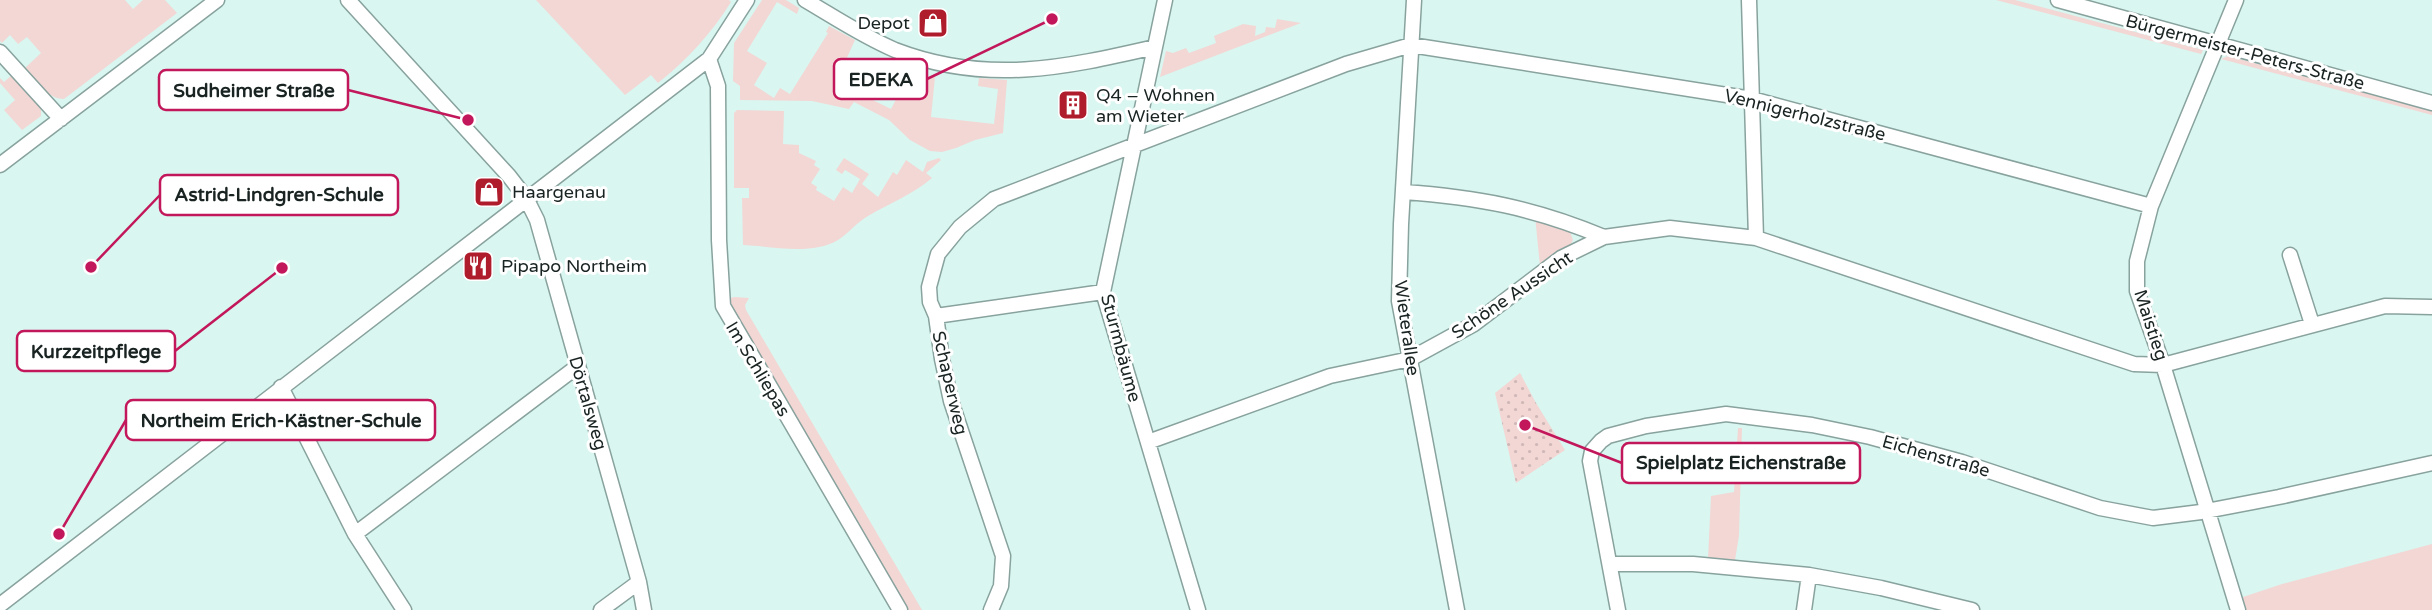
<svg xmlns="http://www.w3.org/2000/svg" width="2432" height="610" font-family="'Varela Round',sans-serif">
<defs>
<pattern id="park-dots" width="8" height="8" patternUnits="userSpaceOnUse" patternTransform="scale(1.75)"><rect width="8" height="8" fill="#f2d7d5"/><path d="M2 2h.1M6 6h.1" fill="none" stroke="#cfb8b7" stroke-width="1.8" stroke-linecap="round"/></pattern>
</defs>
<rect width="100%" height="100%" fill="#daf6f0"/>
<path fill="#f2d7d5" d="M0,0h125l8,9 10,-9h22l12,13 -113,86c-17,0 -28,-19 -39,-31l16,-15 -14,-16 -9,7 -8,-9 -8,8 -2,-2z
M536,0h193l2,2c-20,32 -43,57 -73,81l-7,-8 -26,20z
M762,0h24l13,8 -2,6 -20,-12 -30,49 20,12 -13,22 20,13 6,-10 10,6 38,-61 -2,-1 3,-6 26,14 -19,42 55,27 12,-23 5,2 5,-10 -15,-8 4,-9 24,7v8l9,1 -4,40 63,7 4,-35 -20,-3 1,-8 28,2 -4,53 -28,7 -19,8 -14,4 -12,-1 -20,-11 -21,-20 -35,-18 -5,7 -37,-8 -72,-1v-14l-7,-5 1,-38z
M1996,0h19l188,50 -2,4z
M1277,19l24,4 -141,54 6,-26 7,2 13,-5 3,5 27,-10 -2,-7 29,-12 13,2 -1,10 10,-4 1,-5 9,1z
M2228,56l204,54v5l-211,-56z
M12,75l29,31v10l-19,14 -18,-20 11,-10 -15,-17v-5l4,4z
M737,110l47,1 -1,33 16,1v8l17,8 -2,4 6,4 -9,14 6,4 -1,3 18,11 9,-14 9,6 8,-14 -15,-9 -3,4 -6,-4 8,-12 25,16 -7,10 16,13 15,-25 4,3 9,-15 17,12 4,-10 12,-4 2,2 -15,13 6,5c-20,17 -42,25 -64,38 -12,7 -19,17 -30,24 -27,16 -66,6 -95,5l-1,-47h7v-10h-15v-75z
M1535,216l34,13 4,11 -4,8 -29,18z
M735,297l14,1 -4,7 1,5 176,300h-15l-178,-307 1,-5z
M1738,428h4l-3,108 -4,24 -27,-1 3,-63 23,-4z
M2432,544v66h-191l-1,-12 42,-14z"/>
<path fill="url(#park-dots)" d="M1520,373l16,30 29,47 -49,33 -21,-90z"/>
<g fill="none" stroke-linecap="round" stroke-linejoin="round">
<g stroke="#88a29d" stroke-width="17">
<path id="minor" d="M348,0l161,176 17,22 11,22 102,362 5,28
M805,0c29,17 59,37 90,50 91,35 169,18 260,-3
M1165,0l-62,292 95,318
M1414,0l-13,224 -2,77 58,309
M1749,0l7,238
M2058,0l374,103
M2236,0l-85,206 -14,55v30l26,74 75,245
M0,52l61,67
M709,59l9,27 1,154 4,66 177,304
M0,165l217,-165
M1403,192c74,5 132,16 201,45
M2290,255l22,69
M936,316l-6,-14 -1,-15 9,-33 22,-27 34,-28 352,-135 65,-19 341,54 399,107
M281,387l74,147 49,76
M1148,442l182,-66 80,-17 64,-35 87,-66 43,-21 66,-9 86,10 378,126 29,1 222,-59 47,1
M355,534l223,-168
M1611,564h82l116,11 72,13 91,22
M0,605l709,-546 38,-59
M601,610l38,-28
M991,610l10,-24 2,-30 -52,-155 -9,-42 -6,-43 167,-24
M1618,610l-28,-149 2,-10 9,-10 7,-5 38,-10 80,-12 86,11 58,12 92,25 138,46 53,10 48,-6 78,-15 153,-34
M1804,610l5,-35"/>
</g>
<use href="#minor" stroke="#fff" stroke-width="14"/>
</g>
<defs>
<g id="shop-square" transform="scale(1.575)"><rect x="-9" y="-9" width="18" height="18" rx="4" fill="#af1c2c" stroke="#fff"/><path d="M-5-2.5h2.3a2.7 3.5 0 0 1 5.4 0H5L5.5 6h-11ZM-1.5-2.5h3a1.5 2.3 0 0 0-3 0Z" fill="#fff"/></g>
<g id="building-square" transform="scale(1.575)"><rect x="-9" y="-9" width="18" height="18" rx="4" fill="#af1c2c" stroke="#fff"/><path d="M-4-6H4V6H1V3H-1V6H-4ZM-2.5-4.3h1.7v1.8h-1.7ZM.8-4.3h1.7v1.8H.8ZM-2.5-1h1.7V.8h-1.7ZM.8-1h1.7V.8H.8Z" fill="#fff"/></g>
<g id="restaurant-square" transform="scale(1.575)"><rect x="-9" y="-9" width="18" height="18" rx="4" fill="#af1c2c" stroke="#fff"/><path d="M-5-6h1v4h1v-4h1v4h1v-4h1v5L-1.5 .5V6h-2V.5L-5-1ZM5-6V6H3V1.5H1.5Q1.5-4 5-6Z" fill="#fff"/></g>
</defs>
<g fill-rule="evenodd">
<use href="#shop-square" x="933" y="23"/>
<use href="#building-square" x="1073" y="105"/>
<use href="#shop-square" x="489" y="192"/>
<use href="#restaurant-square" x="478" y="266"/>
</g>
<g text-anchor="middle" dominant-baseline="central" stroke-width="6" stroke-linejoin="round" paint-order="stroke">
<g font-size="18" fill="#192322" stroke="#fff" text-anchor="start">
<text x="910" y="23" text-anchor="end">Depot</text>
<text x="1096" y="95">Q4 – Wohnen<tspan x="1096" dy="21">am Wieter</tspan></text>
<text x="512" y="192">Haargenau</text>
<text x="501" y="266">Pipapo Northeim</text>
</g>
<g font-size="18" fill="#192322" stroke="#fff">
<text transform="translate(2245 52) rotate(15)">Bürgermeister-Peters-Straße</text>
<text transform="translate(1805 115) rotate(14)">Vennigerholzstraße</text>
<text transform="translate(1512 295) rotate(-34)">Schöne Aussicht</text>
<text transform="translate(2151 325) rotate(72)">Maistieg</text>
<text transform="translate(1407 328) rotate(82)">Wieterallee</text>
<text transform="translate(1121 348) rotate(75)">Sturmbäume</text>
<text transform="translate(758 369) rotate(59)">Im Schliepas</text>
<text transform="translate(950 383) rotate(77)">Schaperweg</text>
<text transform="translate(588 403) rotate(74)">Dörtalsweg</text>
<text transform="translate(1936 456) rotate(16)">Eichenstraße</text>
</g>
</g>
<path fill="none" stroke="#c2185b" stroke-width="2.5" d="M1052 19L927 79M468 120L348 90M91 267L160 195M282 268L175 351M59 534L126 420M1525 425L1622 463"/>
<g fill="#c2185b" stroke="#fff" stroke-width="2.5">
<circle cx="1052" cy="19" r="7"/>
<circle cx="468" cy="120" r="7"/>
<circle cx="91" cy="267" r="7"/>
<circle cx="282" cy="268" r="7"/>
<circle cx="59" cy="534" r="7"/>
<circle cx="1525" cy="425" r="7"/>
</g>
<g fill="#fff" stroke="#c2185b" stroke-width="2.5">
<rect x="834" y="59" width="93" height="40" rx="7"/>
<rect x="159" y="70" width="189" height="40" rx="7"/>
<rect x="160" y="175" width="238" height="40" rx="7"/>
<rect x="17" y="331" width="158" height="40" rx="7"/>
<rect x="126" y="400" width="309" height="40" rx="7"/>
<rect x="1622" y="443" width="238" height="40" rx="7"/>
</g>
<g font-size="19" text-anchor="middle" font-weight="bold" fill="#192322">
<text x="881" y="86">EDEKA</text>
<text x="254" y="97">Sudheimer Straße</text>
<text x="279" y="201">Astrid-Lindgren-Schule</text>
<text x="96" y="358">Kurzzeitpflege</text>
<text x="281" y="427">Northeim Erich-Kästner-Schule</text>
<text x="1741" y="469">Spielplatz Eichenstraße</text>
</g>
</svg>
